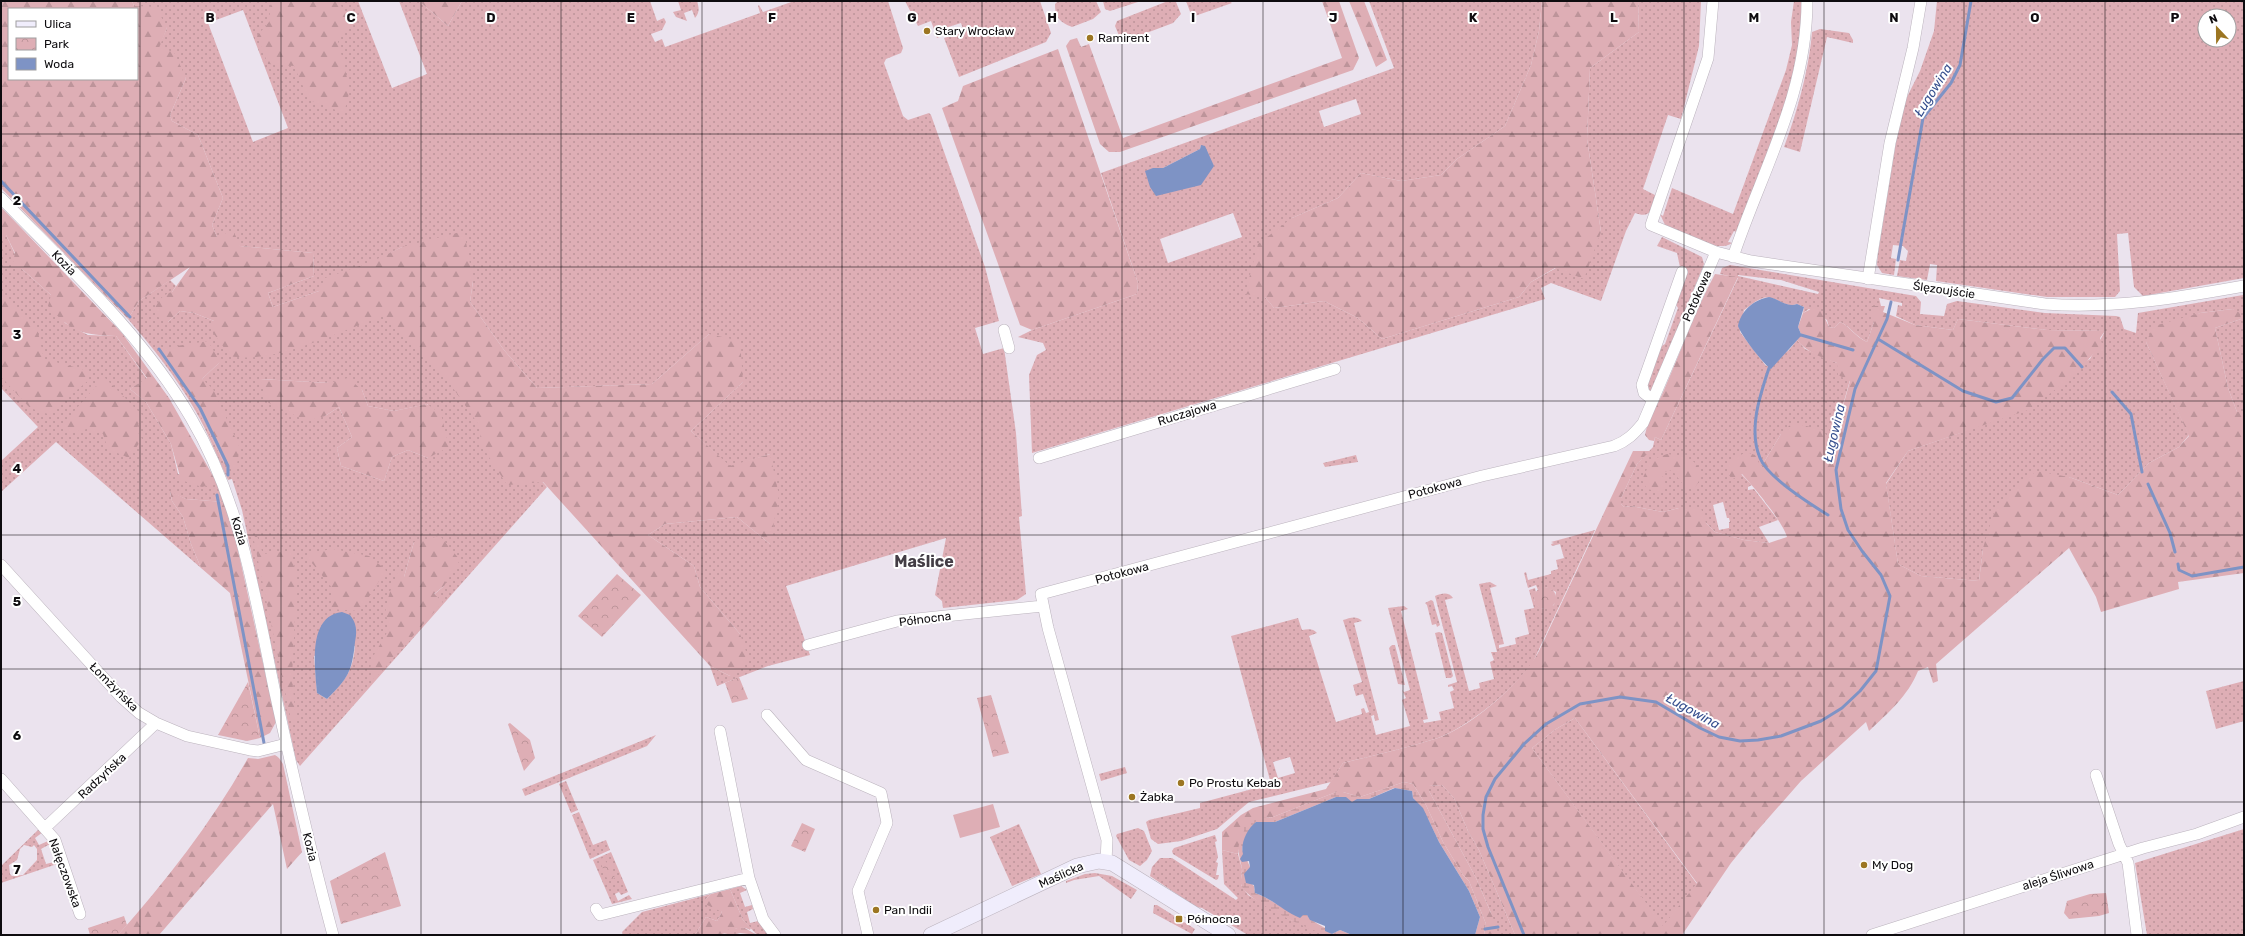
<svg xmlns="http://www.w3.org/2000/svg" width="2245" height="936" font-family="Rubik,sans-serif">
<defs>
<pattern id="grass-dots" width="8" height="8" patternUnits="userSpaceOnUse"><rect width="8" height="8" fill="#deaeb5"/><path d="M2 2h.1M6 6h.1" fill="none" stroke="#bd949a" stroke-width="1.8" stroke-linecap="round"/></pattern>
<pattern id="forest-firs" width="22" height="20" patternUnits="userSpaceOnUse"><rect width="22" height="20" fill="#deaeb5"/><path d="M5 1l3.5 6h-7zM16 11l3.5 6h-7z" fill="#bd949a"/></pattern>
<pattern id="wetland-marsh" width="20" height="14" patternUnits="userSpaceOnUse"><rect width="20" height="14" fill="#deaeb5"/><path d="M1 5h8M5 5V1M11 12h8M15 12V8" fill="none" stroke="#bd949a"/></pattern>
<pattern id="park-crowns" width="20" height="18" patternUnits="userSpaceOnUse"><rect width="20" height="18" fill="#deaeb5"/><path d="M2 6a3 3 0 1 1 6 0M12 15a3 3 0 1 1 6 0" fill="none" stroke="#bd949a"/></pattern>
</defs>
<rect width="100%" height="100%" fill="#ebe3ee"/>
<path fill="url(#grass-dots)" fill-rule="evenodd" d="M132,1h226l34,87 35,-14 -28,-73h20l29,25 14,-25h188l7,20 7,-3 2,4 -4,8 -11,4 4,8 7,-3 3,8 95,-34 -2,-7 1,-1 4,7 31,-11h94l15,47 -2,5 -15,6 -2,4 19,53 5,4 21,-7 2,2 54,152 14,54 -24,7 8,26 21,-6 12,85 6,83 -3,1 7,77 -9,6 -74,8 -1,-7 -7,-6 11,-57 -160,48 24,69 -42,11 -51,20 -7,-20 20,10 10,-42 -40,-47 -6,-21 -46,-31 17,-11 72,-7 33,27v-90l-40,13 -39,-36 52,-49 -34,-48 -57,50 -115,4 -33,-38 -34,-48 3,-21 -71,-34 -83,44 -46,16 -5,-14 46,-17 -1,-23 -73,-7 -23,-9 -5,-12 11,-27 -25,-63 -26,-14 -2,-6 16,-37 -28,-30 9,-20 -33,-22zM243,10l45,118 -35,14 -45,-119z
M678,1h19c2,7 3,11 -2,17l-3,-8 -8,3 3,8 -11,-4 -3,-5 8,-2z
M905,1h135l11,32 -5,9 -87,35 -15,-39 20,-6 -3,-9 -19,6 2,6 -7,3 -6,-17 -13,5z
M1058,1h38l5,11 -8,7 -21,8c-12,-5 -17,-9 -17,-23z
M1103,1h38l-31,10 -5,-2z
M1168,1l8,1 5,12 -8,9 -45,17 -8,-2 -5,-12 2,-5z
M1186,1h43l3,2 -40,14z
M1369,1h173l-3,30 -8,34 -26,61 -48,33 -16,16 -40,6 -40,-8 -23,25 -46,20 -27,79 9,11 50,-7 34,17 24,21 137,-42 12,-15 25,-14 45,-36 -14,-93 3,-71 49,-36 -1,-31h63l-2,45 -18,73 -13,-4 -25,74 14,7c-5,13 -6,23 -22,17l-9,18 -25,70 -50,-18 -10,5 4,11 -513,154 -3,-78 8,-20 9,-5 -3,-7 -25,-6 14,-7 105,-36 1,-11 -37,-110 293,-105zM1356,99l5,15 -37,13 -5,-16zM1201,145v40l-48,-17h10l37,-19zM1233,213l9,24 -74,26 -8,-24z
M1794,1h8l-1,40 -20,80 -45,111 -2,-1 -6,11 4,1c-16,11 -50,-10 -67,-18l-5,-11 3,2 9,-28 61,26 53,-144 6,-25 -1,-23z
M1937,1h307v277l-101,18 -9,-9 -6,-54 -11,1 3,57 -5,6h-68l-111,-16 1,-16 -7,-1 -3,16 -30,-4 3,-16 6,1 2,-10 -5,-5 -10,-1 -2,13 5,1 -2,16 -12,-2 -5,-8 1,-12 19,-118 9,-36 14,-28 14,-40zM2205,16h24v24h-24z
M1820,29l29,4 4,7v3l-26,-6 -27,115 -16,-5c13,-34 25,-78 28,-115z
M1,235h5l16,34 29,26 14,28 23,12 28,1 31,43 -17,10 16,13 25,42 7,30 39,9 7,19 -38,-3 -16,-7 2,9 11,16 8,27 10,24 -145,-126 -55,50v-31l37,-34 -37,-39z
M1662,237l40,20 2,7 -50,124 -4,3 -4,-3 14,-41 5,-3 13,-36 -3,-5 12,-34 -7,-2 -3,-14 -20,-7z
M1730,265l186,31 5,6 -1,12 24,2 3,-12 10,-3 88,12 71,3 4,1 4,12 12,4 2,-20 105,-18 1,117h-7l-9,-24 -13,-60 26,-9 -8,-10 -33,4 -54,29 43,93 -10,12 -30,16 -31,32 -49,-18 -86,71 -4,33 -58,-5 -23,-12 -12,-80 22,-33 52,-18 130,-74 15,-28 -58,-1 -89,-11 -5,11 -38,-5 -19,-9 2,-11 4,1v-3l-23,-5 2,8h-9l2,16 -7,20c-11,-5 -17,-16 -27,-20l-6,6 -5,-1 -2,-7 -18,-11 -6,4 1,-6 -7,-3c-12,5 -21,-9 -34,-6 -7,2 -13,8 -19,12l-4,22 26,34 23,-16 8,-10 8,9 32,14 13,17 -18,64 -51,-10 -20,33 -20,7 11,11 -4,2v3l6,-1 24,31 -19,7 10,16 -25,-3 -29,-8 -9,-9 -27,-15 -16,4 -32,-6 -7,1 -3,-3v-6l16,-34 16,-17 2,-10 6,3 77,-162 -18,-4 2,-6zM1738,275l43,5 38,12 -1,2 -80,-18zM1723,502l4,16h2l1,4h-1v6l-10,2 -6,-25z
M170,280l6,6 -4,6 -4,30 12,-11 14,2 20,8 173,-14 160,180 -247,279 -4,-6 -54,-250 -10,-31 -4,1c-11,-23 -20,-48 -33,-70 -19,-33 -42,-62 -67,-91l11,-18zM220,362l-18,17 23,86 -27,-55 -14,-22zM260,379l69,4 33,7 6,16 26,5 34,-7v54l-20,-8 -16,7 -8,24 -43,-15 -4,-18 15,-11 -13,-30 -14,9zM414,542l30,44 -13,11 -29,-13zM355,646c-2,25 -10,35 -28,53l-10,-6 -3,-37z
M1356,455l2,7 -33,5 -2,-4z
M1595,530l-62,132c-18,26 -64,65 -95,76 -31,10 -63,17 -95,25l-12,19 -82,20 -32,27 -36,12 -23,3 -7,-5 -5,-17 3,-2 51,-12v-5l71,-19 -40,-148 67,-18 4,12c6,-1 11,-2 15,3l-8,3 27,86 26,-8 -1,-5 3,-1 2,5 3,-1 -6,-18 -7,2 -3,-11 9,-3 -19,-62c7,-2 13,-5 19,1l-8,2 25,97 -4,1 -1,-6 -3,1 5,19 34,-9 -8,-26 4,-2 -4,-8 2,2 6,-2 -22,-82 16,-2 4,3 -7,2 27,108 -5,1 1,3 17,-3 -2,-8 15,-4 -4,-16 4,-2 -2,-4 -4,1v-2l9,-3 -22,-86c6,-2 13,-5 18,2l-8,2 24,91 11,-3 -1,-5 15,-4 -4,-17 4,-2 -3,-8h6l-18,-68 11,-2 7,4 -7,2 14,56 -5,1v3l17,-4 -1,-6 14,-4 -5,-24 10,-2 -5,-18 6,-2 1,4 -2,8 4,6 5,3 11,-4 2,-13 -10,-5 -8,3 -2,-5 -8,3 -4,-15 2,-1 2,8 23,-6v-3l7,-2 -2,-9 8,-2 -4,-14 -8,2 -1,-2 3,-1 -3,-1zM1290,757l5,16 -17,5 -5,-16z
M1431,600l2,1 7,24 -3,2 -1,-3 -4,1 -5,-20 -2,-2z
M1439,632l3,1 11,43 -2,2h-5l-11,-45z
M1392,645h3l10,40 -7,-1 -9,-36z
M2244,681v40l-28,8 -10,-38z
M1575,718l122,166 -34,43 -131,-179 24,-19z
M656,735l-9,11 -122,50 -3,-7z
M1125,767l2,6 -26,8 -2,-7z
M566,781l12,29 -7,3 -12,-29z
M1442,785l12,13 14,33 11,19 36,85h-20l-4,-22 -15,-35 -47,-87v-5z
M579,812l14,33 13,-5 4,10 -20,9 -18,-44z
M1019,824l22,50 -29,12 -22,-49z
M1138,828l6,3 8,20 -5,9 -7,6 -11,-6 -13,-24 1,-2z
M39,829l4,3 -8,6 4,7 9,-4 2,3 -9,5 5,15 8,-2 3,2 -56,19v-17zM24,845l8,2 2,-2 3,4v11l-14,15 -11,1 -2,-2 -1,-9 8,-5 3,-11z
M2244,829v106h-97l-12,-72z
M1215,835l2,6 -2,1 3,15 -2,5 2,1 -2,12h3l-1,4 -2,1 -43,-26 -1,-3 2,-3z
M1222,850l16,4 4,15 -1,16 7,10 43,25 37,15h-80l-46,-27 -6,-1 -46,-31 2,-9 8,-9h12l64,42 2,-2 -14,-14z
M611,852l17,40 -7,3 -2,-3 -4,2 3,7 11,-6 3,4 -20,5 -19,-44z
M1095,873l17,3 25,14 -6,9 -32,-23 -25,4 -8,3v-2l19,-7z
M741,886l6,4 -7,3 5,14 7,-2 1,4 -6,3 3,11 8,-2 11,14h-12l-14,-15 -13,-31z
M711,894l-5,5 16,13 -5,9 -11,-4 -11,18h-72l-1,-3 20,-20z
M1154,905h3l38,24 -3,5 -39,-21z"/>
<path fill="url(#forest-firs)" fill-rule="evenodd" d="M1,1h131l2,5 22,1 11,21 -8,20 15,4 12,26 -16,37 2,6 26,14 25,63 -11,27 5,12 16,-7 7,16 73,7 1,23 -46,17 5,14 46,-16 6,-13 46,-16 31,-15 62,-16 9,50 -3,21 34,48 33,38 115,-4 57,-50 31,7 3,41 -52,49 39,35 40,-12 9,41 -9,49 -33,-27 -72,7 -17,11 46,31 6,21 40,47 9,26 -19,16 -20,-10 -167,-184 -36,3 -27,-42 1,-15 -40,-57 -57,-55c-43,14 -109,49 -154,40l-19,-26 3,-9 -20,-8 -14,-2 -12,11 -10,-5 -4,-8c4,-8 9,-15 18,-17l18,-25 -51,34 -11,18 -127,-131zM9,9h128v70h-128z
M269,1h70l10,23 -11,17 12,49 -6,23 -35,-13 -15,-34 -26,-2 -11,-28 12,-14 2,-19z
M419,1h43l-14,25z
M1322,1h17l20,57 -6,12 -233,82h-11l-9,-8 -34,-98 4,-6 7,-2 4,9 8,-3 34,94 219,-80z
M1349,1h15l23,59 -11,7z
M1542,1h96l1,31 -49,36 -3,71 14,93 -17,47 -29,-11 -24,14 -12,15 -137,42 -24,-21 -34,-17 -50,7 -9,-11 -20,-3 13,-50 34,-26 46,-20 23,-25 40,8 40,-6 16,-16 48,-33 26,-61 8,-34z
M1058,49l80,234 -1,11 -105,36 -12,-5 -78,-217 16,-7 5,-15z
M1,207l121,126 47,65 48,85 -15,4 -21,-7 -10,-36 -25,-42 -16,-13 17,-11 -31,-42c-33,-1 -45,-4 -68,-30l3,-11 -29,-26 -10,-2 3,-14 -9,-18h-5z
M1715,274l23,3 -77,163 -6,-3 -1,4 -5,-1 -4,-5c3,-16 13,-30 19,-45 17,-39 31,-79 51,-116z
M1,290l37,42 6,27 45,12v9l-41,34 -18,-6 -29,-31z
M1871,306h14l-2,6 32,13 38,5 5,-11 89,11 58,1 -5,7 5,15h-11l-18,21 -48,36 -120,41 -22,32 12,81 23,12 58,5 4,-33 12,-39 41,-38 33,6 49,18 31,-32 30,-16 10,-11 -43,-94 8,-16 46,-13 33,-4 7,4 1,6 -26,9 13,60 9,24h7v161l-66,9 1,7 -78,23 -5,-15 -27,-49 -133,116 2,17 -5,2 -5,-16 -10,4c-10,25 -30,42 -49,60l-3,-9 -65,59 -44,50 -26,32 -49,72h-167l-36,-85 -11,-19 -14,-33 -12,-13 -13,1v5l47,87 20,47 -1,10h-11l2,-11 -17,-43 -6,-6 -20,-33 -17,-37 -13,-21 -9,-2 -44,15 -17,-5h-7l-63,25c-24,1 -31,16 -35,37l-16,-4v-18l19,-17 12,-7 73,-19 17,-26c32,-8 64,-15 95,-25 34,-12 84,-55 101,-87l94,-200h17l-13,13 -16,34v6l3,3 7,-1 32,6 16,-4h22l5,15 9,9 29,8 25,3 18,-6c-4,-15 -34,-51 -45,-63l-3,3 -7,2 -4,-5 -1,-11 19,-11 9,3 6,12 20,-33 9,-9h12l20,5 11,13 17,-62 -12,-6 -1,-12c-14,-5 -31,-11 -40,-23l4,-6 -3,-7 5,-14 12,-6 7,5 7,15 5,1 6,-6c10,4 15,15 27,20l7,-20 -3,-3zM1575,718l122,165 -34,43 -131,-178 24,-19z
M208,341l12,21 -18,17 11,10 27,59 -4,21 -11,-4 -27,-55 -38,-55 4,-7z
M104,377l39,39 -7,13 6,10 -13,19 -21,-9 -5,-15 -16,-5 -18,4 -6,-9z
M348,378l14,12 6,16 26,5 33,-7 14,10 8,33 -21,11 -20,-8 -16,7 -8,24 -43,-15 -4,-18 15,-11 -13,-30 -14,9 -18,5 -40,-19 -7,-23 69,4z
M1667,454c9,1 25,3 31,12 2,3 2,9 3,13l-6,8h-10l-13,-17 -10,3 4,14 -6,5 -13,-3 -5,-9 9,-20z
M170,491l16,8 38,3 12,39 40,181 -6,11 -10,5 -30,-145 -29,-25 -10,-24 -8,-27 -11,-16z
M253,536h4l6,18 28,-3 6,26 -5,100 4,45 -4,-2 -2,-5z
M440,536l20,24 -16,26 -10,8 9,8 -69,78c-12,-19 9,-34 14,-51 2,-9 -4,-13 -2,-21 2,-13 8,-27 13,-39l5,8 10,-35z
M333,549l36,7 17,14 -26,41 -30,-2 3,-20 -26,-32v-4z
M275,755l4,3 4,6 19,88 -15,17 -14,-65 -114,131h-41c49,-55 94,-113 130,-177l10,1z
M730,889l13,31 8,8 -1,2c-10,-6 -21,2 -30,5 -7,1 -18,0 -25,0l11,-18 11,4 5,-9 -15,-7 -1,-6 5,-5z"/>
<path fill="url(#wetland-marsh)" d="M1404,782l9,2 13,21 17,37 20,33 6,6 17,43 -2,11h-9l5,-18 -11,-26 -30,-49 -11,-23 -15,-21 -1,-7 -18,-3 -25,11h-10l-7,3 -16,-5 -61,25h-19l-10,14 -4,13 8,18 1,16 3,3 1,7c19,6 31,22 52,22 5,8 17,10 25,19l8,-4 12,5c-8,0 -17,1 -25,0 -18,-5 -76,-32 -85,-48 -3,-6 1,-12 0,-18 -3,-18 -7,-19 2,-38v-4c9,-8 17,-9 29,-10l63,-25h7l17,5z
M743,927l14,8 -17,-2 -7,2 -11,-2 5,-3z"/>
<path fill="url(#park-crowns)" d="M617,574l24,21 -39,42 -24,-21z
M1534 598a11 11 0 1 1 22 0a11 11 0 1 1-22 0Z
M739,677l9,22 -16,4 -7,-20z
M248,682l12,56 -13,3 -29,-6z
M991,695l18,58 -16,4 -16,-59z
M510,723l20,17 5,18 -11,13 -16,-47z
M802,823l13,6 -10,23 -14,-6z
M385,852l16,54 -60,18 -11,-43z
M603,858l4,5 3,-1 5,16 -7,3 -9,-22z
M2106,893l3,20 -10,3 -30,3 -5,-6 3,-12 23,-7z
M124,916l3,9 -9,10h-28l-2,-7z"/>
<path fill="#deaeb5" d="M993,804l7,23 -40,11 -7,-23z"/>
<path fill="#7e93c5" d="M1201,145l4,1 9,20 -13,19 -45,11 -6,-9 -5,-16 8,-3h10l37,-19z
M1769,297c10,2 18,11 28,7l7,3 -6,20 3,7 -1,3 -29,32c-7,-4 -30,-34 -33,-43 3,-15 15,-26 31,-29z
M342,612l8,3c7,9 7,16 5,27 -3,30 -7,36 -28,57l-10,-6c-2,-25 -10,-77 25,-81z
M1395,788l17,3 1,7 10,10 16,34 30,49 11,26 -5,18h-123l-12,-5 -8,4 -7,-3v-5l-15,-6 -3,-5h-4l-3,3c-17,-7 -27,-19 -45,-25l-1,-8 -8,-2 -2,-9 6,-7 -1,-6 -7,1 -2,-3 3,-5c-3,-10 4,-25 13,-32h19l61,-25h10l6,5 5,-3h12z"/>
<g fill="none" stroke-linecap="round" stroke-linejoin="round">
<path stroke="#7e93c5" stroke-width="3" d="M1,181l129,136
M1898,260l25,-142 28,-35 9,-18 11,-64
M1801,335l52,15
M1878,339l85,52 33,11 16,-4 31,-39 11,-11h11l17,19
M159,349l41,59 28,58v9
M1769,368c-9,27 -21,62 -9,90 8,20 50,46 68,57
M2112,392l19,22 11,58
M2148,484l22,49 5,19
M217,495l47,248
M2178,564l1,6 13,6 52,-9
M1485,929l13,-2
M1524,935l-36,-88 -5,-18v-14l3,-18 9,-18 29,-35 22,-20 34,-20 40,-7 36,5 44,26 19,9 21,4 18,-1 23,-4 40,-15 21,-13 18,-17 16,-20 14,-75 -9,-21 -19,-24 -14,-21 -7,-21 -5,-39 19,-81 32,-70 4,-17"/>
<g stroke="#bbb3bd" stroke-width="12">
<path id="street" d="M1713,1l-5,57 -57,167 65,27 35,9 294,43c68,5 132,-6 199,-18
M1,198c67,69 141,136 190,220 49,83 64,177 83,270 18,83 37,165 59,247
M1733,257c29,-87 74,-162 74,-256
M1868,279l22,-136 23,-95 8,-47
M1004,330l5,18
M1653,400l-9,-7 -2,-8 40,-113
M1039,458l296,-89
M1,565l120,132 18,16 17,10 31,13 63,14 8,1 28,-7
M808,645l89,-24 146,-15
M767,715l39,45 75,33 6,30 -29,68 10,44
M720,731l29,147 14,41 12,16
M2096,775l23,69 9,19 9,72
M1,779l54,61 25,74
M46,827l110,-104
M1106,862l1,-22 -59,-212 -7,-34 441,-118 132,-30c13,-5 20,-12 29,-23l73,-171
M596,909l4,6 149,-37
M1872,935l271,-87 54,-14 47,-17"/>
</g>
<g stroke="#bbb3bd" stroke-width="16">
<path id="secondary" d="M931,935l146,-69 22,-5 13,2 116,72"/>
</g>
<use href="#street" stroke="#fff" stroke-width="11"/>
<use href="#secondary" stroke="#f0edfc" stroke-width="15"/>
</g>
<path fill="none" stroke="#0e0c0f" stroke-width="1" stroke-opacity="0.55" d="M140,1v934M281,1v934M421,1v934M561,1v934M702,1v934M842,1v934M982,1v934M1122,1v934M1263,1v934M1403,1v934M1543,1v934M1684,1v934M1824,1v934M1964,1v934M2105,1v934M1,134h2243M1,267h2243M1,401h2243M1,535h2243M1,669h2243M1,802h2243"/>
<g fill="#9c7622" stroke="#fff" stroke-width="1.5">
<circle cx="927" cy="31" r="4"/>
<circle cx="1090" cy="38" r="4"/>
<circle cx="1181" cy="783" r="4"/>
<circle cx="1132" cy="797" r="4"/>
<circle cx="1864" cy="865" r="4"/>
<circle cx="876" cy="910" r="4"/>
<rect x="1175" y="915" width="8" height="8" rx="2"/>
</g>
<g text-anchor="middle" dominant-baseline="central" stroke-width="4" stroke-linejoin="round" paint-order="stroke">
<g font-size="12" fill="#0e0c0f" stroke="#fff" text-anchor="start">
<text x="935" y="31">Stary Wrocław</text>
<text x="1098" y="38">Ramirent</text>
<text x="1189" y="783">Po Prostu Kebab</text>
<text x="1140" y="797">Żabka</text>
<text x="1872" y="865">My Dog</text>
<text x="884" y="910">Pan Indii</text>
<text x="1187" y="919">Północna</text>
</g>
<g font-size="12" fill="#0e0c0f" stroke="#fff">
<text transform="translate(64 263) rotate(46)">Kozia</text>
<text transform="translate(1944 290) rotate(8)">Ślęzoujście</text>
<text transform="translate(1697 296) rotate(-66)">Potokowa</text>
<text transform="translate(1187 413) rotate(-17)">Ruczajowa</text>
<text transform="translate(1435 488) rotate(-15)">Potokowa</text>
<text transform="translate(239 531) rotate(73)">Kozia</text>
<text transform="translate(1122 573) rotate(-15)">Potokowa</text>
<text transform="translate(925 619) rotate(-7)">Północna</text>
<text transform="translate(114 687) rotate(45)">Łomżyńska</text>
<text transform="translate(102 776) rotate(-43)">Radzyńska</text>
<text transform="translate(310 847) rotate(76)">Kozia</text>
<text transform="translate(65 873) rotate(70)">Nałęczowska</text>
<text transform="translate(1061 875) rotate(-24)">Maślicka</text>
<text transform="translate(2058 875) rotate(-18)">aleja Śliwowa</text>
</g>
<g font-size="13" font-style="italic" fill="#37508f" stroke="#fff">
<text transform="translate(1933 90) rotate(-58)">Ługowina</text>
<text transform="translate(1834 433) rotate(-77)">Ługowina</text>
<text transform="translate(1693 711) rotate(29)">Ługowina</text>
</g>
<g font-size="16" font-weight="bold" fill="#433d45" stroke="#fff">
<text x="924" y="561">Maślice</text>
</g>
</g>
<g font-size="13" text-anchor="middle" font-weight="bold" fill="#0e0c0f" stroke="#fff" stroke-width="4" stroke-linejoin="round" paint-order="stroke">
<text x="210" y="22">B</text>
<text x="351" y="22">C</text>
<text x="491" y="22">D</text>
<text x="631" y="22">E</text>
<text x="772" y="22">F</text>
<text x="912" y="22">G</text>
<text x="1052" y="22">H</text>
<text x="1193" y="22">I</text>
<text x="1333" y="22">J</text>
<text x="1473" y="22">K</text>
<text x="1614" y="22">L</text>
<text x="1754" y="22">M</text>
<text x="1894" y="22">N</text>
<text x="2035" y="22">O</text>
<text x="2175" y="22">P</text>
<text x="17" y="205">2</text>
<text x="17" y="339">3</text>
<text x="17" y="473">4</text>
<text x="17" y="606">5</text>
<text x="17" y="740">6</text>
<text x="17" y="874">7</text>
</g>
<rect width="2245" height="936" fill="none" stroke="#0e0c0f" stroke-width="4"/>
<rect x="8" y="8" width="130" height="72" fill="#ffffff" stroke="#9f9e9f"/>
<rect x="16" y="21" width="20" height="6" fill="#f0edfc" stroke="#9f9e9f"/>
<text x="44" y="28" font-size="12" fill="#0e0c0f">Ulica</text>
<rect x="16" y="38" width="20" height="12" fill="url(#park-crowns)" stroke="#9f9e9f"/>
<text x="44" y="48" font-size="12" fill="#0e0c0f">Park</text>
<rect x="16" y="58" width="20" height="12" fill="#7e93c5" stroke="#9f9e9f"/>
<text x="44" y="68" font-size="12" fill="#0e0c0f">Woda</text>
<g transform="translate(2217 28) rotate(338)"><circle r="19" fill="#ffffff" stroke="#9f9e9f"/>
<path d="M0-3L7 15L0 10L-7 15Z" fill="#9c7622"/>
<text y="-6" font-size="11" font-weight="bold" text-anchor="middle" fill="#0e0c0f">N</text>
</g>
</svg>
